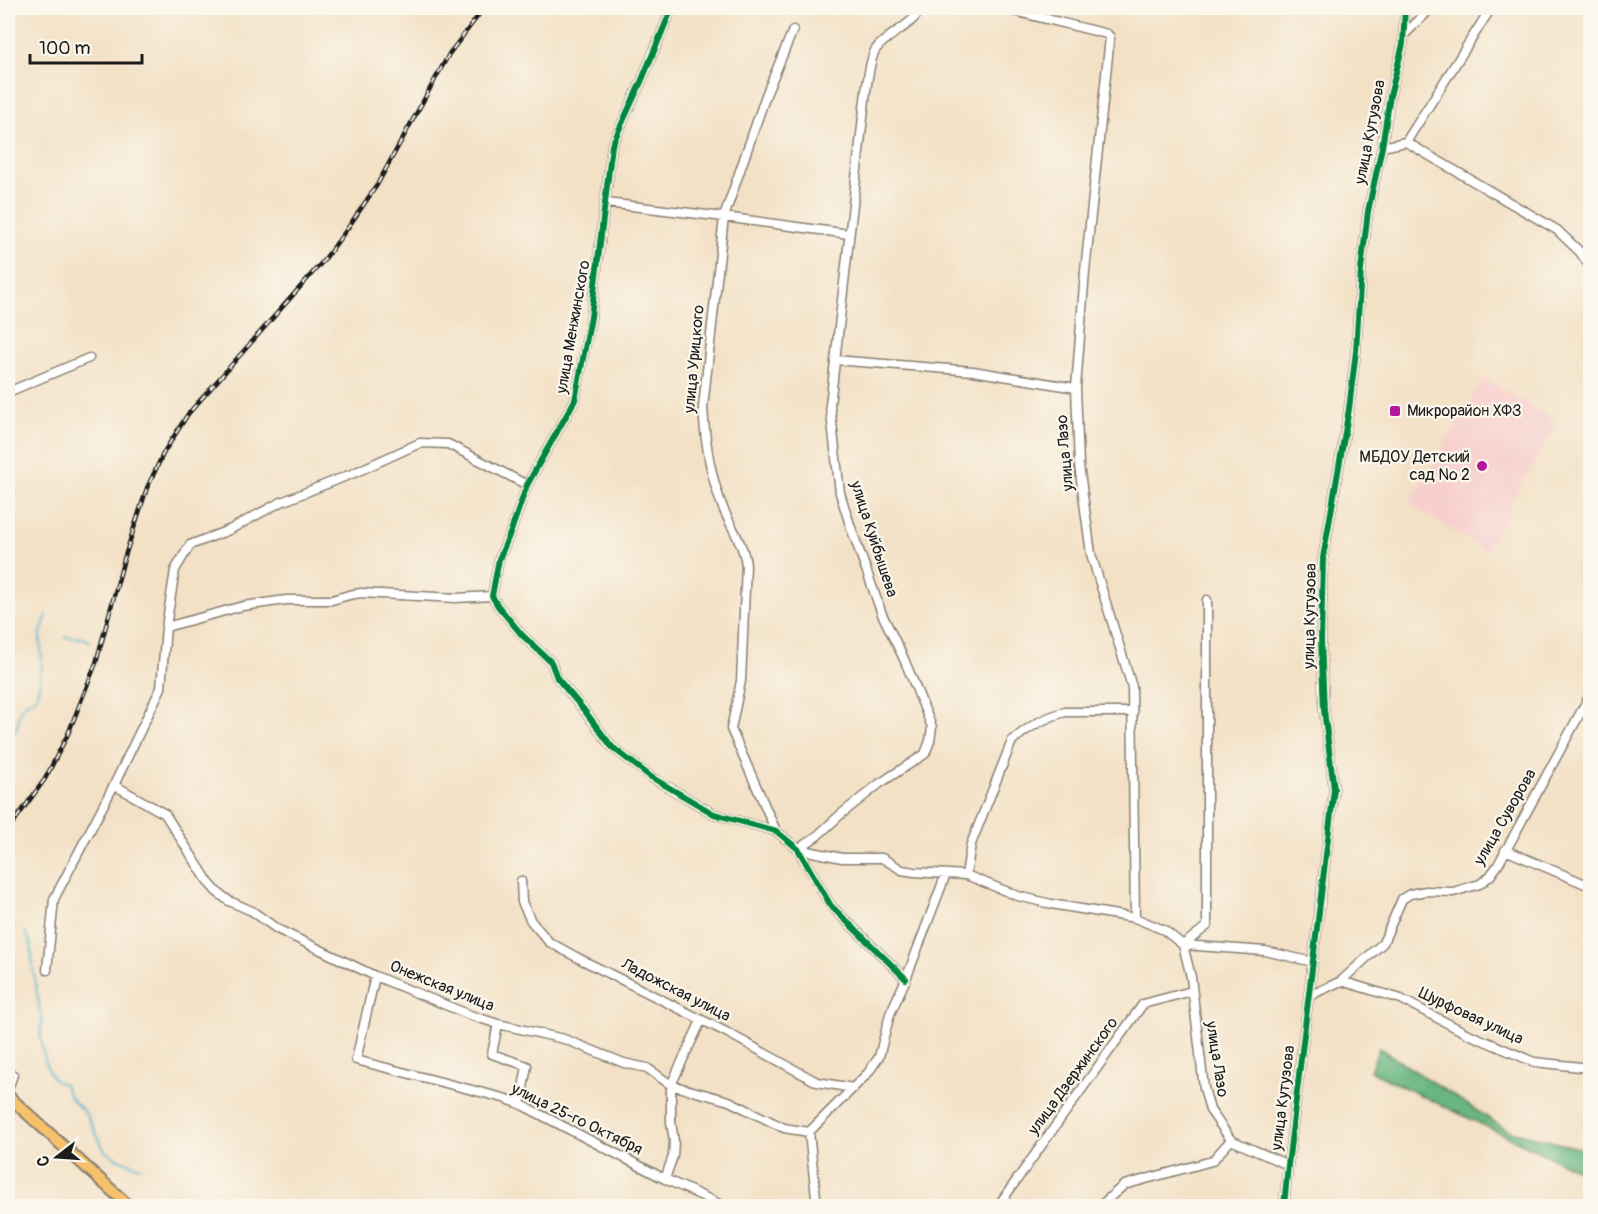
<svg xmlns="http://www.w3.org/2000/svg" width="1598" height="1214" font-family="Pangolin,sans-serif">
<rect width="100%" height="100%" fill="#fbf7ec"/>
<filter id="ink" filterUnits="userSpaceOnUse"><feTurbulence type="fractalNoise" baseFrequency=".0167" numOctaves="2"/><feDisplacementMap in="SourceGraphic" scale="12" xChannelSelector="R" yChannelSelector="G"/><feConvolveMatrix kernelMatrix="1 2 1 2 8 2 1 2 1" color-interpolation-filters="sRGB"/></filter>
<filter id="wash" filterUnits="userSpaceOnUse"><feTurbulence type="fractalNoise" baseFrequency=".008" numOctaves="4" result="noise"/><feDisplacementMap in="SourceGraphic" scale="24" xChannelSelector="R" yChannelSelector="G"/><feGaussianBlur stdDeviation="1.35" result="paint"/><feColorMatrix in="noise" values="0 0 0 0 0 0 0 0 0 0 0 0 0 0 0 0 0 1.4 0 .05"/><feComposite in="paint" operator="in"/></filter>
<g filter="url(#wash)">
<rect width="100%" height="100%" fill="#f3e1c6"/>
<path fill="#f7d0ce" d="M1484,378l74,45 -49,82 3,2 -26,44 -77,-47z"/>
<path fill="#69b680" stroke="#42694e" stroke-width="1.5" d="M1379,1048l128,82 83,21v25l-220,-105z"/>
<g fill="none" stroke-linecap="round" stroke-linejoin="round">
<path stroke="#4bb2ca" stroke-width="2" d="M65,637l19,1 6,4
M8,738l9,-11 4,-20 15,-10 4,-16 2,-17 -2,-28 7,-21
M8,922l6,2
M25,932l6,12 2,24 9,54c-4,11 3,50 13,58 2,3 6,3 9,4l5,12 17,18 19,37 13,8 22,8"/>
</g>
</g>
<g filter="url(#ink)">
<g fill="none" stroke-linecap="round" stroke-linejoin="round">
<g stroke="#887e71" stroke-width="11">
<path id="minor" d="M672,8l-31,74 -29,63 -21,172 -16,83 -48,85 -16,46 -12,28 -7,37 6,10 24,29 29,27 6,16 27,32 28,37 39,30 63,37 62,17 22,18 33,57 75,73
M1002,8l105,26 3,3 -25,234 -9,117 3,77 12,89 41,133 3,231
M1404,35l27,-27
M1406,142l151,88 23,22 10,15
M1382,147l24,-5 85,-134
M606,203l118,14 125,17
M835,360l138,11 103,17
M8,392l81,-34
M166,627l77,-21 43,-6h46l17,-5 12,-2 95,5 36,-2
M114,785l51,29 44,69 8,9 12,9 23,10 25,18 98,47 95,39 28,9 66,15 60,24 23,5 24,17 58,16 55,27 25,4
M776,831l-45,-102 10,-48 5,-116c-2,-20 -15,-38 -23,-57 -13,-32 -18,-67 -20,-101l21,-190 42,-122 27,-65
M798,849l19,-13 23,-21 39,-31 46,-30 5,-13 2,-14 -28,-68 -22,-45 -32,-89 -10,-32 -10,-88 36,-314c2,-11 4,-34 10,-42 10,-14 41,-26 44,-41
M798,849l44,9h40l20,12 12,2 52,3 52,21 33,8 84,14 29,12 19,15 8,32 13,111 6,22 21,30 57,25
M1505,850l85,36
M966,875l5,-31 41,-103c15,-13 33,-24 53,-29h68
M521,881l1,21 9,19 18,21 31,17 146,73 91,50 36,6
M1183,945l24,-19v-326
M1184,945l81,6 48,11
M47,970l7,-71 60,-114 47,-97 5,-61 9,-57 15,-25 39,-15 50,-27 75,-30 66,-30 28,1 79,41
M375,976l-19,84 151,39 13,5 145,75 59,27
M1341,981l60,18 65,34 68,29 56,6
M1309,996l32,-15 42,-38 19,-44 8,-5 16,-3 27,1 27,-8 10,-8 8,-11 92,-170
M498,1024l-6,30 35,12 -7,38
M8,1089l5,-14
M665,1179l8,-23 1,-15 -3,-19v-37l30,-64
M820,1206l-4,-9 -7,-65 59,-59 11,-16 11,-43 16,-35 40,-105
M998,1206l145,-202 49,-13
M1100,1206l24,-21 88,-24 19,-21
M1284,1206l4,-41 46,-376 -10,-79 -3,-70 2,-82 26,-149 7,-58 5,-81 7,-59 14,-64 8,-51 13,-52 2,-36"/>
</g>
<g stroke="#887e71" stroke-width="14">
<path id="major" d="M8,1096l121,110"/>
</g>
<use href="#minor" stroke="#fff" stroke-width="8"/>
<use href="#major" stroke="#f6c16b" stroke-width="10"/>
<g stroke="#1c1c1c" stroke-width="4.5">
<path id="rail" d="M8,830l37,-51 23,-45 28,-71 28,-104 23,-71 17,-36 24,-38 136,-154 23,-31 30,-44 72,-131 35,-46"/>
</g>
<use href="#rail" stroke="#fbf7ec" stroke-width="2" stroke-dasharray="7" stroke-linecap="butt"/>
<g stroke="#fbf7ec" stroke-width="10">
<path id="cycleway" d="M672,8l-31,74 -29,63 -21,172 -16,83 -48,85 -16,46 -12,28 -7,37 6,10 24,29 29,27 6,16 27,32 28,37 39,30 63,37 62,17 22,18 33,57 75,73
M1284,1206l4,-41 46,-376 -10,-79 -3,-70 2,-82 26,-149 7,-58 5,-81 7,-59 14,-64 8,-51 13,-52 2,-36"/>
</g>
<use href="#cycleway" stroke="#00873e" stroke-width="6"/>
</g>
</g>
<g fill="#b5179e" stroke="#fbf7ec" stroke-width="2">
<rect x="1389" y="405" width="12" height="12" rx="3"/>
<circle cx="1482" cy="466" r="6"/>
</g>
<g text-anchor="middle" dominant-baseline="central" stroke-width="4.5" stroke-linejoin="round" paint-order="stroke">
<g font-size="16" fill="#1c1c1c" stroke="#fbf7ec">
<text transform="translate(1370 132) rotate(-79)">улица Кутузова</text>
<text transform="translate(573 327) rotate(-80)">улица Менжинского</text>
<text transform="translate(694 359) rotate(-85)">улица Урицкого</text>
<text transform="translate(1065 453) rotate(-95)">улица Лазо</text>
<text transform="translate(874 539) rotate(72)">улица Куйбышева</text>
<text transform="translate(1310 616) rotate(-89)">улица Кутузова</text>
<text transform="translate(1505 817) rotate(-60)">улица Суворова</text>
<text transform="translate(442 986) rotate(22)">Онежская улица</text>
<text transform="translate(676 990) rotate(27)">Ладожская улица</text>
<text transform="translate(1471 1016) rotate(25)">Шурфовая улица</text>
<text transform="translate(1217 1059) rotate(81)">улица Лазо</text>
<text transform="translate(1073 1076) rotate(-54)">улица Дзержинского</text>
<text transform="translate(1283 1098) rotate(-83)">улица Кутузова</text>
<text transform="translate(577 1119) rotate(26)">улица 25-го Октября</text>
</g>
<g font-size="16" fill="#1c1c1c" stroke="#fbf7ec" text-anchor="start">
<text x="1407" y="411">Микрорайон ХФЗ</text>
<text x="1470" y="457" text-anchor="end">МБДОУ Детский<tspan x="1470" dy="18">сад № 2</tspan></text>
</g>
</g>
<rect width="1598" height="1214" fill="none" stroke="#fbf7ec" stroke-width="30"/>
<g transform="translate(57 1157) rotate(253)" stroke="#fbf7ec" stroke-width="4.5" paint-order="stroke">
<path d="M0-4.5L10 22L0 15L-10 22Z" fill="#1c1c1c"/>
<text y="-9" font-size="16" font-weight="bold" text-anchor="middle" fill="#1c1c1c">С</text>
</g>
<path d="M30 54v9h112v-9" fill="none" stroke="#1c1c1c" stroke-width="3"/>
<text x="39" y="54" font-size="18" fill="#1c1c1c" stroke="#fbf7ec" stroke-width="4.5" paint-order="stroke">100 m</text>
</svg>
